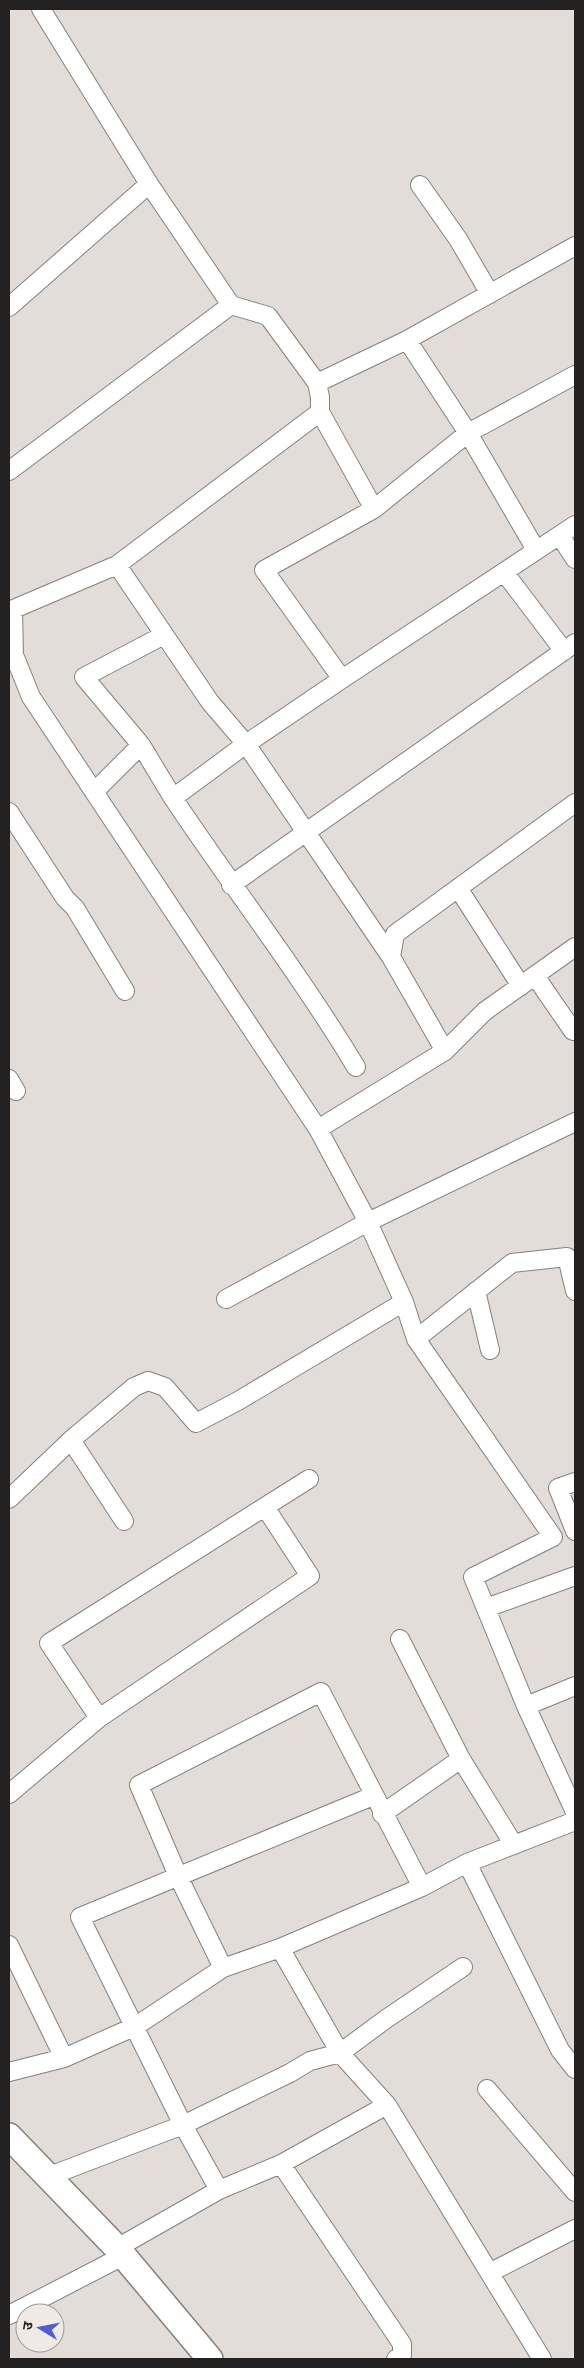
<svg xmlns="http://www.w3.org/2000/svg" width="584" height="2368" font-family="'Space Grotesk','Noto Sans Devanagari',sans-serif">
<rect width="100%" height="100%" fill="#e2ddd9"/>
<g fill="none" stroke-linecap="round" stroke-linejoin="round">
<g stroke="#84807d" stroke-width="20">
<path id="street" d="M41,9l108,175 82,121
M420,185l38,54 32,55
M9,307l140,-123
M320,412l54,97
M9,471l222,-166 37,11 49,67
M560,536l15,23
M536,550l-68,-117 107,-58
M504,572l60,79
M13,610l1,45 17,42 287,432 50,93 36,80
M9,611l108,-46
M342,679l-78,-109 110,-61 94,-76 -61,-93
M141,745l-57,-68 80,-42
M95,791l46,-46 32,53 73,-54 96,-65 233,-154
M173,798c60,90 127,176 183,269
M9,812l56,86 10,10 50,83
M231,885l344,-242
M458,888l63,98
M391,957l4,-23 180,-131
M535,976l38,55 2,-2
M445,1051l-54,-94 -145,-213 -36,-42 -93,-137 203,-153v-15l-3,-14 90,-43 168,-94
M9,1079l7,12
M318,1129l127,-78 40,-40 90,-64
M476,1291l14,59
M226,1299l142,-77 207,-100
M416,1339l96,-76 55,-6 8,34
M71,1440l53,81
M575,1482l-17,6 17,43
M9,1499l62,-59 63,-53 14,-6 17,6 31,36 42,-22 166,-99 12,37 137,198 -80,40 53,129 49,106
M486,1608l89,-32
M400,1639l61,120 53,86
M526,1706l49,-20
M99,1718l-50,-75 260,-164
M9,1794l90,-76 211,-142 -45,-69
M382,1814l79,-55
M467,1863l93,187 15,19
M9,1945l55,113
M280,1948l60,105 47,52
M223,1968l-45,-92 -39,-91 182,-93 101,195
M9,2072l55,-14 72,-32 87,-58 57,-20 142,-61 45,-24 108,-42
M487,2089l88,103
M281,2164l121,180v11l-6,4
M47,2177l136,-52 107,-52 20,-12 30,-8 46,-34 77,-52
M219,2190l-36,-65 -103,-208 293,-121
M117,2248l102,-58 62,-26 106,-59 155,254
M491,2272l84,-43
M9,2315l114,-59"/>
</g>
<g stroke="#84807d" stroke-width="28">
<path id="secondary" d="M9,2136l108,112 93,111"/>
</g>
<use href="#street" stroke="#fff" stroke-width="18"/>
<use href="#secondary" stroke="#fff" stroke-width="25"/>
</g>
<rect width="584" height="2368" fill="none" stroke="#242221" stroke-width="20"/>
<g transform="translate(40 2328) rotate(280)"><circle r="24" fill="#efeae6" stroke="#9e9a97"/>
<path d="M0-4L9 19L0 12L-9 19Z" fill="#4e5dd3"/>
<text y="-8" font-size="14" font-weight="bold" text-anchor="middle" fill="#242221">उ</text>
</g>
</svg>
